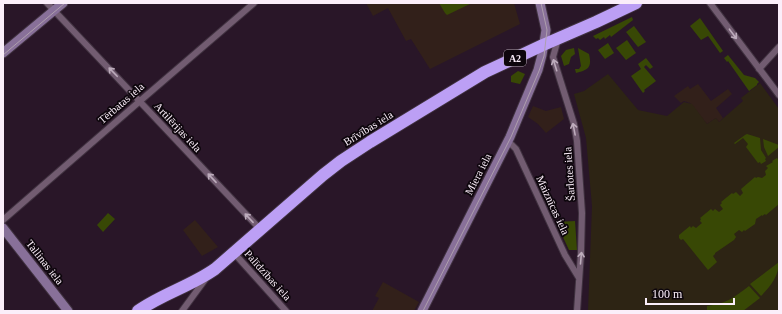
<svg xmlns="http://www.w3.org/2000/svg" width="782" height="314" font-family="'Times New Roman',serif">
<rect width="100%" height="100%" fill="#291628"/>
<path fill="#32201a" d="M366,3h148l6,21 -90,45 -19,-30 -5,2 -18,-33 -15,8z
M698,84l13,17 17,-12 4,5 -16,14 7,10 -4,4 -3,-4 -9,6 -17,-21 -6,-2 -3,2 -7,-7 14,-10 2,3z
M533,106l13,5 15,-4 3,12 -18,14 -8,-9 -10,-7z
M195,220l23,27 -16,9 -19,-26z
M383,282l36,20 -5,9h-42l7,-13 -4,-2z"/>
<path fill="#2d2414" d="M608,74l30,36 29,6 17,-14 8,2 15,20 9,-6 3,4 24,-21 -2,-3 19,-15 19,26v202h-191l4,-105 -6,-68 -12,-44 10,-3z"/>
<path fill="#384805" d="M439,3h33l-25,12 -2,-2z
M632,17l1,3 -22,17 -1,-2 -5,4 -1,-2 -4,3 -2,-2 -2,1 -3,-3z
M700,18l23,33 -3,2 -12,-17 -7,4 -11,-14z
M634,26l12,16 -8,5 -12,-15z
M627,40l9,13 -10,7 -10,-12z
M608,43l6,10 -9,6 -7,-9z
M574,48l1,6 -4,3 -2,7 -5,2 -3,-10 5,-6z
M578,48l11,6c3,13 0,16 -13,19l-1,-4h4l2,-3z
M728,55l16,20 11,3 4,4 -2,2v1l-8,6 -21,-30 -1,1 -3,-4z
M646,58l7,9 -3,2 -4,-4 -2,2 12,14 -12,9 1,1 -2,2 -12,-17 10,-7 -3,-5z
M518,71l7,3 -5,10 -9,-2v-6z
M747,134l13,4 1,12 5,8 -1,1 1,2 -5,3 -1,-2 -2,1 -12,-16 2,-3 -5,-6 -8,6 -1,-1 11,-8z
M763,139l16,6v2l-11,9 -4,-9z
M777,158l2,3v37l-1,2 1,4 -13,11 -1,-1 -3,2v-1l-6,4 -1,5 -10,7 -1,-1 -2,2 -3,-2 -5,4 2,3 -2,3 -19,13v1l-2,2 4,6 -9,8 -25,-31 -2,1 -2,-2v-3l11,-9 1,2 2,-2 3,2 6,-5 -2,-2 1,-2 -1,-1 11,-9 2,2 2,-2 4,3 4,-3 -3,-4 2,-2 -1,-1 11,-9 1,1 3,-2 4,4 3,-3 -2,-4 14,-12 1,1 2,-1 4,1 4,-3 -1,-4 3,-3 -2,-2 7,-4 -1,-1z
M108,213l7,6 -12,13 -6,-7z
M575,221l2,29h-8l-13,-28z
M779,262c0,14 -9,25 -18,34l-11,-12z
M749,286l11,12 -17,13h-36v-5c21,-3 26,-8 42,-20z"/>
<g fill="none" stroke-linecap="round" stroke-linejoin="round">
<g stroke="#403240" stroke-width="8">
<path id="street" d="M47,3l213,226
M710,3l69,92
M558,39l-5,18 21,67 3,17 5,72 -1,40 -4,58
M759,69l20,-22
M507,143l5,2 4,4 49,106 14,23
M3,220l137,-119 114,-98
M234,253l52,58
M182,311l25,-34"/>
</g>
<g stroke="#403240" stroke-width="11">
<path id="secondary" d="M3,53l60,-50
M3,228l65,83
M422,311l88,-174 28,-67 4,-15 4,-25 -6,-27"/>
</g>
<g stroke="#403240" stroke-width="14">
<path id="highway" d="M138,311c24,-17 53,-25 77,-42l108,-94 18,-14 29,-19 115,-70 58,-27 53,-23 40,-19"/>
</g>
<use href="#street" stroke="#725c71" stroke-width="6"/>
<use href="#secondary" stroke="#887099" stroke-width="9"/>
<use href="#highway" stroke="#bc9ff5" stroke-width="12"/>
<path stroke="#ae9fad" stroke-width="1" d="M3,55l62,-52
M423,311l88,-174 28,-66 5,-15 3,-26 -6,-27"/>
</g>
<defs><path id="oneway-shaft" d="M-6 0H5M1.5-3L5.5 0L1.5 3" fill="none" stroke-width="1.6" stroke-linecap="round" stroke-linejoin="round"/></defs>
<g stroke="#bdacbc">
<use href="#oneway-shaft" transform="translate(733 34) rotate(53)"/>
<use href="#oneway-shaft" transform="translate(555 65) rotate(-107)"/>
<use href="#oneway-shaft" transform="translate(113 72) rotate(-134)"/>
<use href="#oneway-shaft" transform="translate(574 129) rotate(-101)"/>
<use href="#oneway-shaft" transform="translate(212 178) rotate(-133)"/>
<use href="#oneway-shaft" transform="translate(249 218) rotate(-133)"/>
<use href="#oneway-shaft" transform="translate(581 258) rotate(-85)"/>
</g>
<g text-anchor="middle" dominant-baseline="central" stroke-width="3.5" stroke-linejoin="round" paint-order="stroke">
<rect fill="#0d060c" stroke="#b4a8b3" stroke-width="1" x="504" y="50" width="22" height="16" rx="3"/>
<g font-size="10" font-weight="bold" fill="#fbeefa">
<text x="515" y="58">A2</text>
</g>
<g font-size="11" fill="#fbeefa" stroke="#0d060c">
<text transform="translate(121 103) rotate(-41)">Tērbatas iela</text>
<text transform="translate(178 127) rotate(47)">Artilērijas iela</text>
<text transform="translate(368 128) rotate(-32)">Brīvības iela</text>
<text transform="translate(478 174) rotate(-63)">Miera iela</text>
<text transform="translate(569 174) rotate(-94)">Šarlotes iela</text>
<text transform="translate(553 205) rotate(65)">Maiznīcas iela</text>
<text transform="translate(45 262) rotate(52)">Tallinas iela</text>
<text transform="translate(268 275) rotate(48)">Palīdzības iela</text>
</g>
</g>
<rect width="782" height="314" fill="none" stroke="#fbeefa" stroke-width="8"/>
<path d="M646 298v6h88v-6" fill="none" stroke="#fbeefa" stroke-width="2"/>
<text x="652" y="298" font-size="12" fill="#fbeefa" stroke="#0d060c" stroke-width="3" paint-order="stroke">100 m</text>
</svg>
